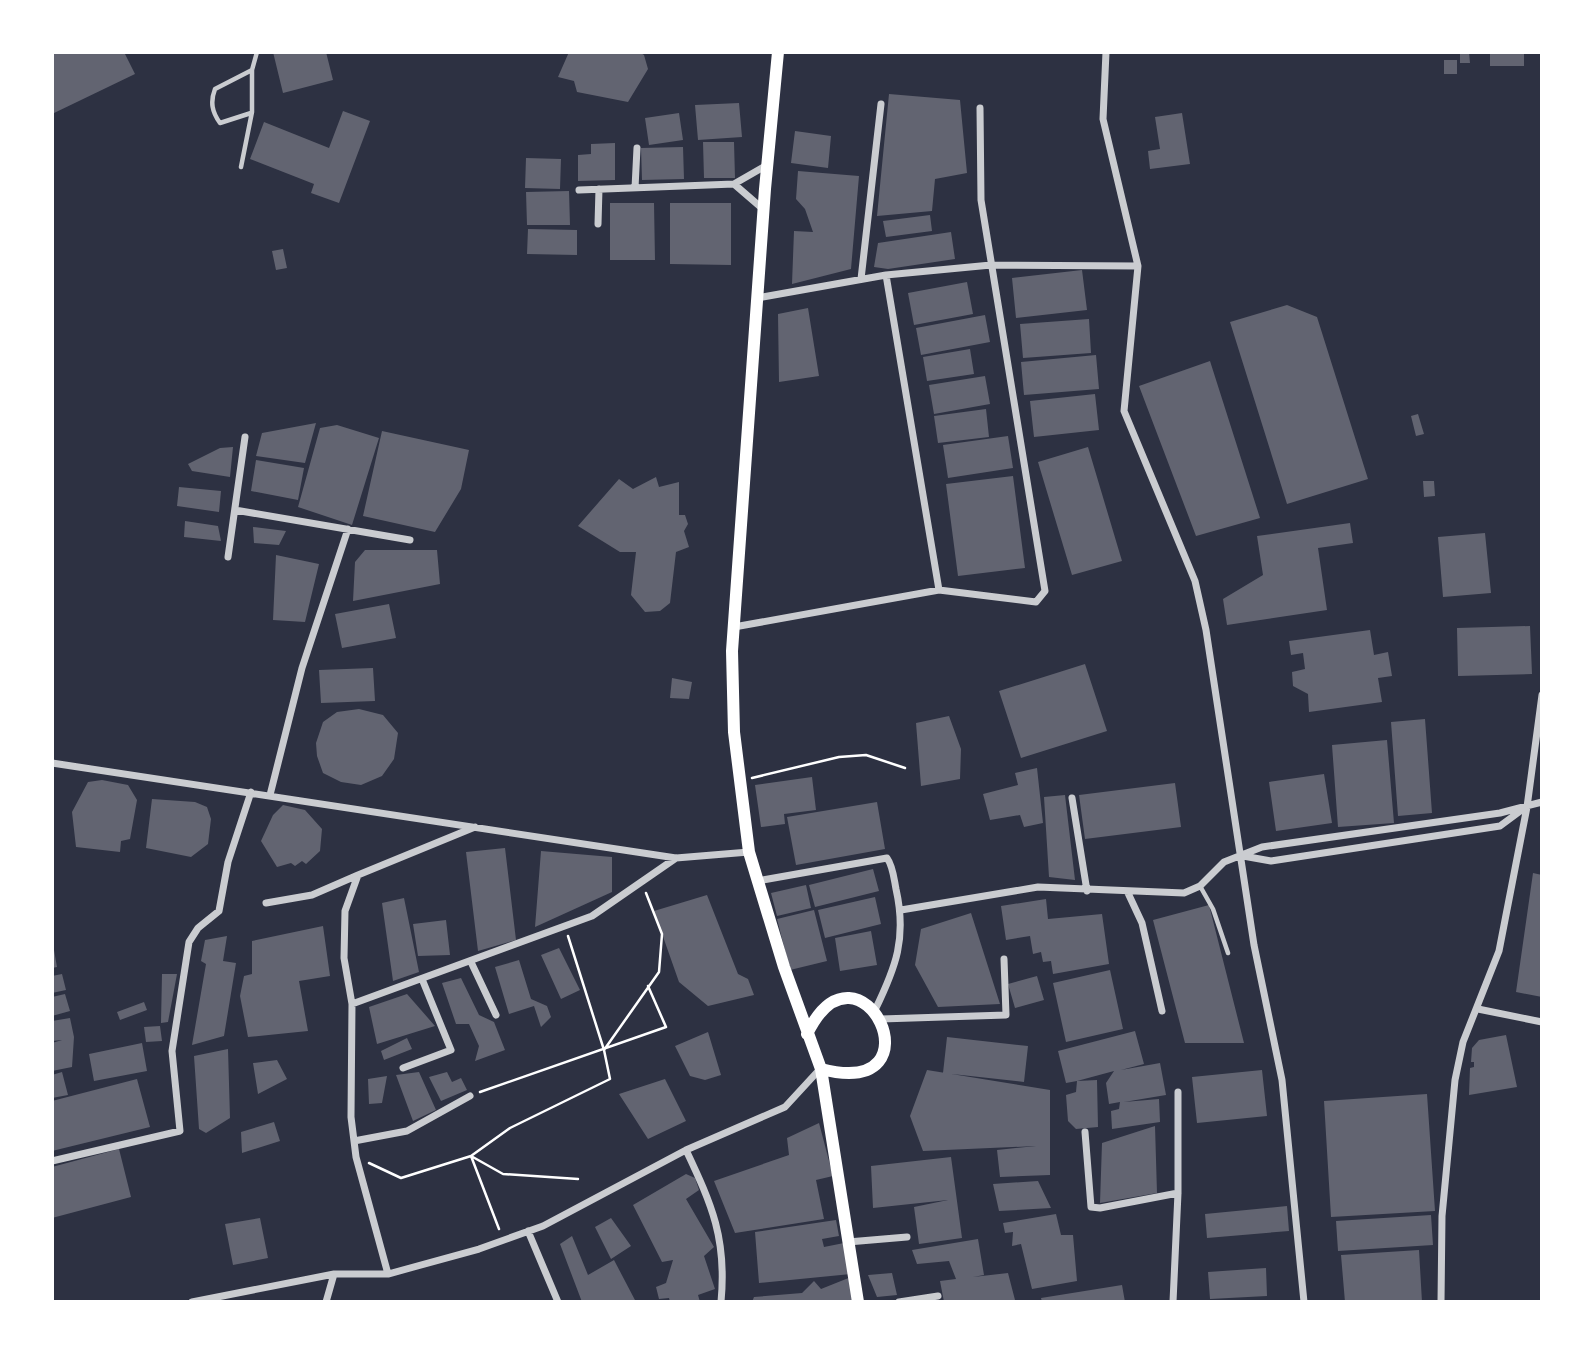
<svg xmlns="http://www.w3.org/2000/svg" width="1594" height="1354" font-family="'Titillium Web',sans-serif">
<rect width="100%" height="100%" fill="#2d3142"/>
<path fill="#626471" d="M52,52h72l11,22 -83,40z
M273,52h53l7,28 -50,13z
M569,52h70l5,3 4,14 -20,33 -51,-10 -3,-11 -16,-4z
M1460,52h9l1,11h-10z
M1490,52h34v14h-34z
M1444,60h13v14h-13z
M889,94l71,6 7,73 -32,6 -3,32 -55,5z
M739,103l3,34 -44,3 -3,-35z
M343,111l27,10 -31,82 -28,-10 3,-9 -64,-25 14,-37 65,26z
M679,113l4,27 -34,5 -4,-27z
M1182,113l8,51 -40,5 -2,-18 12,-2 -5,-32z
M795,131l36,5 -3,32 -37,-5z
M703,142h31l1,36h-31z
M615,143v37l-37,1v-26l13,-1v-10z
M683,147l1,32 -42,1 -1,-32z
M526,158l35,1 -1,30 -35,-1z
M798,171l61,5 -8,93 -59,15 2,-53 19,1 -8,-23 -9,-10z
M569,191l1,34h-43l-1,-33z
M610,203h44l1,57h-45z
M670,203h61v62l-61,-1z
M930,215l2,16 -46,6 -3,-16z
M528,229l49,1v25l-50,-1z
M951,232l4,27 -67,10 -14,-2 4,-24z
M283,249l4,19 -11,2 -4,-19z
M1082,270l5,40 -71,8 -4,-40z
M967,282l6,32 -59,11 -6,-32z
M1287,305l30,12 51,162 -81,25 -57,-182z
M808,308l11,68 -40,6 -1,-68z
M985,315l5,27 -69,13 -5,-27z
M1089,319l2,34 -68,5 -3,-34z
M970,349l4,25 -47,7 -4,-24z
M1096,355l3,34 -75,6 -3,-33z
M1210,361l50,157 -64,18 -57,-150z
M985,376l5,28 -56,10 -5,-29z
M1095,394l4,36 -65,7 -4,-36z
M986,409l3,28 -51,6 -4,-27z
M1418,414l6,20 -8,2 -5,-20z
M316,423l-11,40 -49,-7 6,-23z
M337,425l42,13 -27,87 -54,-18 22,-79z
M382,431l87,19 -8,39 -26,43 -72,-16z
M1008,436l5,32 -65,10 -5,-33z
M233,447l-3,30 -38,-6 -4,-7 32,-16z
M1088,447l34,114 -50,14 -34,-113z
M256,460l48,8 -6,32 -47,-9z
M1013,476l12,92 -67,8 -12,-92z
M656,477l3,10 20,-5v33h6l3,9 -4,7 5,16 -13,5 -6,51 -10,8 -15,1 -14,-17 5,-43h-16l-42,-26 41,-47 14,10z
M1423,481h11l1,15 -11,1z
M179,487l42,4 -2,21 -42,-6z
M185,521l33,5 3,15 -37,-4z
M1350,523l3,20 -35,5 9,62 -100,15 -4,-26 40,-24 -6,-39z
M253,527l33,4 -7,14 -25,-2z
M1485,533l6,60 -48,4 -5,-60z
M365,550h72l3,34 -87,17 2,-39z
M276,555l43,9 -14,58 -32,-2z
M389,604l7,34 -54,10 -7,-34z
M1530,626l2,48 -74,2 -1,-48z
M1370,630l4,25 14,-3 4,24 -14,2 4,24 -73,10 -1,-18 -15,-8 -1,-14 13,-3 -2,-16 -12,2 -2,-14z
M1085,664l22,67 -86,27 -22,-67z
M373,668l2,33 -54,2 -2,-33z
M672,678l20,4 -3,17 -19,-1z
M359,709l24,6 15,18 -4,26 -12,17 -21,9 -20,-3 -18,-9 -6,-17 -1,-13 7,-21 14,-10z
M949,716l12,33 -1,30 -39,7 -5,-63z
M1425,719l7,94 -34,3 -7,-94z
M1387,740l7,83 -56,4 -6,-82z
M1037,768l6,55 -19,4 -4,-12 -30,5 -7,-26 35,-9 -3,-12z
M1324,774l8,49 -56,8 -7,-49z
M812,777l4,33 -32,4 1,10 -24,3 -6,-42z
M102,780l26,5 9,15 -7,39 -9,2 -1,11 -44,-5 -4,-35 16,-30z
M1175,783l6,44 -96,12 -6,-44z
M1065,795l10,85 -26,-3 -5,-80z
M152,799l43,3 12,5 4,12 -3,25 -17,13 -45,-9z
M877,802l8,47 -89,16 -9,-48z
M283,805l22,5 17,19 -2,22 -14,13 -4,-3 -7,5 -4,-3 -14,4 -16,-26 12,-26z
M505,848l11,92 -38,11 -12,-99z
M541,851l71,6v35l-77,35z
M873,869l6,22 -64,16 -6,-22z
M1533,873l9,2v122l-26,-5z
M806,885l5,23 -34,8 -6,-23z
M707,895l31,79 10,5 6,16 -46,11 -29,-24 -25,-71z
M875,897l6,27 -56,14 -7,-28z
M404,898l15,74 -26,9 -11,-78z
M1046,899l2,20 54,-5 7,50 -56,10 -2,-13 -8,1 -2,-10 -8,2 -3,-18 -24,4 -5,-34z
M1209,905l35,138h-59l-32,-123z
M814,910l13,51 -37,9 -13,-51z
M971,913l29,91 -62,3 -23,-42 6,-36z
M446,920l4,35 -32,1 -5,-32z
M323,926l7,50 -31,5 9,50 -60,6 -8,-41 4,-20 8,-2v-33z
M871,931l6,34 -37,6 -5,-33z
M227,936l-4,25 13,2 -12,73 -32,9 14,-81 -5,-3 4,-21z
M559,948l21,42 -19,9 -20,-44z
M54,950l3,17 -5,1v-17z
M519,960l12,39 16,7 4,11 -10,10 -7,-21 -25,8 -14,-47z
M1110,970l13,59 -57,13 -13,-59z
M62,974l4,16 -14,3v-17z
M162,974h15l-9,48 -7,1z
M1037,976l7,24 -29,8 -7,-24z
M461,978l18,37 15,7 11,28 -30,11 4,-15 -10,-22h-13l-14,-41z
M65,994l5,17 -18,5v-19z
M407,994l28,32 -58,18 -8,-37z
M144,1002l3,8 -27,10 -3,-8z
M70,1018l4,19 -2,30 -20,4v-28l10,-3 -10,1v-20z
M160,1026l2,15 -16,1 -2,-15z
M1135,1031l9,33 -23,6 39,-7 6,32 -42,7 35,-3 1,23 -48,7 -1,-18 8,-2 1,-7 -11,2 -3,-21 8,-12 -37,10 20,-1 1,47 -22,2 -8,-8 -2,-26 10,-3 1,-11 -11,2 -8,-32z
M708,1032l13,43 -16,5 -15,-4 -15,-30z
M1506,1035l11,52 -48,8 1,-27 4,-1v-5h-3l1,-14 7,-8z
M947,1037l81,9 -4,36 -81,-9z
M407,1038l5,11 -28,11 -3,-9z
M142,1043l5,28 -53,10 -5,-27z
M228,1049l2,69 -24,15 -7,-4 -5,-73z
M277,1060l10,19 -29,15 -5,-31z
M927,1070l123,20v85l-50,2 -3,-27 39,-4 -113,5 -13,-35z
M1262,1070l5,46 -70,7 -5,-46z
M62,1072l6,23 -16,3v-23z
M419,1072l17,38 -23,11 -17,-46z
M447,1072l5,10 9,-4 6,12 -26,11 -12,-24z
M387,1076l-5,27 -13,1 -1,-25z
M137,1079l13,48 -98,24v-50z
M665,1079l21,42 -38,18 -29,-45z
M1427,1094l8,117 -104,6 -7,-116z
M274,1122l6,19 -38,12 -1,-21z
M819,1123l14,53 -17,4 8,39 -89,14 -21,-52 75,-26 -2,-17z
M1155,1126l2,67 -57,10 2,-60z
M119,1149l12,48 -79,21v-51z
M951,1157l11,81 -43,6 -5,-37 34,-7 -75,8 -2,-42z
M686,1174l9,4 4,12 -13,9 28,48 -10,9 11,33 -17,6 2,7h-30l-1,-4 -10,1 -3,-12 10,-4 7,-23 -11,2 -29,-57z
M1038,1181l13,27 -52,3 -6,-27z
M1287,1206l2,25 -82,7 -2,-24z
M1056,1214l5,21h12l4,46 -45,8 -11,-45 -9,2 1,-14 -8,1 -2,-10z
M1431,1215l2,30 -95,6 -2,-30z
M260,1218l8,40 -35,7 -8,-41z
M611,1218l20,28 -20,13 -16,-32z
M836,1220l3,16 -17,3 2,8 20,-4 7,31 -92,9 -4,-51z
M572,1236l16,39 26,-15 22,42h-54l-22,-58z
M978,1239l6,36 -11,2 35,-4 7,27 -71,2 -4,-21 16,-2 -7,-18 -32,3 -5,-14z
M1419,1250l3,52h-77l-4,-47z
M1266,1268l1,28 -57,3 -2,-27z
M892,1273l5,22 -20,2 -9,-22z
M851,1277l3,25h-102l2,-5 48,-4 12,-12 7,8z
M1122,1285l3,17h-83l-1,-4z"/>
<g fill="none" stroke-linecap="round" stroke-linejoin="round">
<path stroke="#fff" stroke-width="2.5" d="M752,778l87,-21 27,-2 39,13
M568,936l36,114
M480,1092l186,-65 -18,-41
M471,1156l32,18 75,5
M471,1156l28,73
M369,1163l32,15 70,-22 39,-28 100,-49 -6,-29 55,-78 3,-38 -16,-41"/>
<path stroke="#caccd0" stroke-width="4.5" d="M251,113l-31,10c-8,-11 -10,-21 -5,-34l37,-19
M241,167l11,-55v-42l5,-18
M1200,886l13,23 15,44"/>
<path stroke="#caccd0" stroke-width="7" d="M1106,52l-3,67 35,147 -14,145 71,170 11,49 48,315 28,135 22,222
M635,188l2,-40
M579,190l155,-6
M763,209l-29,-25 33,-19
M598,224l1,-35
M886,275l53,315
M861,279l20,-175
M757,298l129,-23 105,-10 147,1
M235,510l175,30
M228,557l17,-120
M734,627l205,-37 97,12 9,-11 -64,-391 -1,-92
M52,763l624,95 73,-6
M270,795l32,-127 46,-139
M1072,798l15,93
M1243,856l28,5 229,-35 23,-17
M757,881l130,-23c6,8 7,21 9,31 11,49 0,78 -21,121
M1128,893l14,30 20,88
M266,903l46,-8 46,-20
M901,910l137,-23 146,6 16,-7 24,-24 38,-15 238,-34 42,-11
M471,962l25,53
M352,1004l240,-88 84,-58
M1478,1009l64,13
M881,1019l125,-4 -2,-56
M403,1068l48,-18 -29,-71
M1085,1132l6,75 9,1 78,-15
M354,1141l53,-10 63,-35
M686,1150c26,55 41,89 35,152
M52,1161l128,-30 -8,-80 17,-109 9,-14 21,-17 9,-49 23,-70
M528,1231l30,71
M848,1242l59,-5
M388,1274l-32,-117 -5,-40 1,-113 -8,-46 1,-47 13,-36 117,-48
M192,1302l142,-28h54l91,-25 64,-23 143,-76 99,-43 35,-38
M326,1302l8,-28
M899,1302l39,-6
M1173,1302l5,-109v-101
M1441,1302l1,-86 13,-136 8,-38 36,-91 28,-144 15,-112"/>
<path stroke="#fff" stroke-width="12" d="M778,52l-13,137 -33,462 2,81 15,120 35,115 37,102 37,233
M807,1034c53,-109 138,67 14,35"/>
</g>
<rect width="1594" height="1354" fill="none" stroke="#ffffff" stroke-width="108"/>
</svg>
